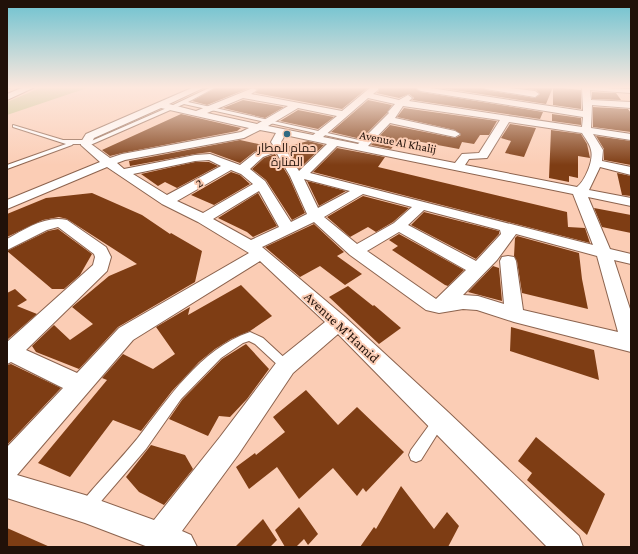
<svg xmlns="http://www.w3.org/2000/svg" width="638" height="554" font-family="'Crimson Pro',Cairo,serif">
<rect width="100%" height="100%" fill="#fbcdb5"/>
<path fill="#bcbd80" d="M42,87h48l-83,28v-13z"/>
<path fill="#7e3d14" d="M217,87h35l-45,18 -15,-4z
M254,87h115l-27,22 -87,-16 3,-4z
M379,87h37v2l5,3 122,20 -3,7 -128,-19 2,-2 -5,-4 -10,4 -23,-5 3,-2z
M434,87h47l5,3 49,8 5,-4 -4,-4 -21,-3h38l-7,17z
M553,87l28,3v19l-28,-4z
M592,92l24,1 5,7 -29,-1z
M243,100l41,7 -19,11 -42,-10z
M368,100l24,5 -5,8 -26,26 -30,-7z
M593,107l35,2 3,4v19l-38,-5z
M404,108l93,13 -8,14h-9l-6,9 -12,-2 -3,7 -59,-11 -9,11 -20,-4 19,-20 65,13 6,-3 -6,-5 -58,-13z
M298,110l36,7 -16,12 -38,-8z
M181,114l60,14 -4,3 -115,22 -12,3 -8,-6z
M552,114l29,4v7l-29,-4z
M510,124l26,4 -12,29 -19,-4 6,-12 -10,-3z
M551,130l30,4 6,10 3,14 -12,-2v22l-9,-2v6l-20,-4z
M596,136l35,5v24l-27,-5v-11z
M240,140l27,6 -13,6 -14,11 -30,-11 -15,2 -65,12 -1,-5z
M308,141l16,4 -25,24 -13,-22z
M337,148l48,9 -7,10 189,45 1,15 17,1 5,15 -277,-71z
M275,154l14,23 16,36 -13,7 -26,-40 -14,-11 12,-11z
M195,162h14l9,4 -41,22 -12,-6 -7,4 -17,-12z
M231,172l9,3 10,9 -36,21 -23,-10z
M617,173l14,3v20l-9,-1z
M307,181l39,10 -27,15z
M92,193l50,22 28,19 1,-1 31,18 -7,31 -77,45 -39,42 -43,-17 -4,-6 22,-21 16,15 23,-16 -21,-17 37,-31 28,-12 -70,-45 -8,-2 -16,3 -36,17v-23l39,-16z
M258,193l19,33 -24,11 -6,-5 -29,-14z
M363,196l46,12 -16,14 -17,10 -8,-5 -18,10 -23,-20z
M594,208l37,7v18l-29,-6z
M424,212l75,19v3l-23,25 -65,-34z
M314,224l30,28 -7,4 25,18 -17,11 -25,-19 -20,11 -35,-30z
M58,229l34,25 -12,21 -16,14h-12l-45,-38 41,-20z
M399,234l65,36 -16,16 -3,-1 -53,-35 6,-4 -9,-6z
M517,236l62,17 3,26 6,30 -66,-16 -5,-32 -3,-5 1,-18z
M493,266l6,2 3,33 -34,-9z
M241,285l31,31 -22,15 -19,8 -16,10 -16,13 -27,29 -31,40 -28,-11 -43,57 -32,-14 69,-83 -5,-2 21,-24 30,15 22,-15 -19,-27 34,-20 -2,8z
M348,286l25,20 1,-1 27,23 -22,16 -50,-47z
M15,289l12,11 -10,6 20,8 -30,26v-47z
M511,327l83,23 5,30 -89,-29z
M246,344l23,25 -22,30 -17,18 -11,-1 -11,20 -39,-17 13,-19 40,-41z
M11,364l50,24 -54,57v-80z
M306,390l32,35 19,-18 47,45 -38,40 -3,-4 -6,8 -24,-28 -34,31 -22,-32 -28,22 -13,-22 19,-14 1,2 29,-23 -12,-15z
M536,437l69,57 -18,41 -60,-55 5,-7 -14,-12z
M151,445l34,10 8,14 -29,36 -25,-13 -13,-15z
M401,486l33,43 13,-17 12,14 -11,21h-88l14,-20 2,2z
M299,507l19,27 -10,11 -4,-6 -8,8h-11l-10,-17z
M263,519l14,21 -7,7h-35z
M7,528l43,19h-43z"/>
<g fill="none" stroke-linecap="round" stroke-linejoin="round">
<g stroke="#8c634e" stroke-width="2">
<path id="service" d="M7,87h4l-4,2z
M211,87h5l-28,15 180,40 -3,2 -181,-40 -96,42h-4v-2h-11l-1,1 -65,24v-4l59,-21 -53,-17v-2l50,15h23l3,2 80,-35z
M250,332l13,6 27,25 2,3 -2,3 -4,2 -4,-2 -27,-25 -6,-3 -6,2 -22,15 -40,41 -35,50 -55,64 -5,2 -5,-2 -2,-5 2,-5c18,-22 38,-42 56,-64 31,-40 63,-90 113,-107z
M439,415l4,2 2,4 -2,4 -22,35 -5,2 -5,-2 -2,-5 2,-5 24,-33z"/>
</g>
<g stroke="#8c634e" stroke-width="2">
<path id="minor" d="M24,87h11l-28,13v-6z
M194,87h11l-36,17 27,7 57,-23 4,2 -6,4 91,17 29,-24h7v3l-5,4 26,6 9,-5 4,3 -3,3 173,26 1,-10 -162,-26 -4,-2 1,-2h6l159,24 -1,-24 49,2v4l-41,-3 1,10 40,2v6l-39,-3 -1,23 40,6v6l-38,-6 10,16 -1,11 29,6v8l-31,-8 -11,23 42,8v8l-43,-9 22,52 21,5v10l-17,-4 17,52v40l-117,-30 -37,-12 -14,-1 -24,4 -13,-3 -76,-55 -36,-33 -52,25 83,70 103,95 131,124 4,11h-36l-209,-213 -45,39 -55,82 -56,76 9,4 6,12h-49l-63,-24 -78,-25v-51l56,-59 -52,-26 -4,2v-22l86,-77 2,-8 -1,-3 -36,-27 -11,3 -40,20v-11c18,-10 39,-24 60,-19l39,27 5,10 -4,14 -81,79 51,23 42,-45 130,-75 -51,-31 -36,-18 -55,-37 -100,42v-9l93,-38 -19,-17v-3l5,-8zM243,98l45,8 -31,18 -50,-11zM368,98l27,6 -7,8 1,1 -31,31 -35,-7zM403,106l97,14 -21,33 -17,1 -7,9 -87,-17 22,-23 65,14 5,-3 -5,-3 -60,-13zM161,108l88,20 -8,4 -119,22 -12,4 -19,-14 3,-6zM298,108l39,8 -24,19 -45,-9zM509,122l73,11c3,5 8,11 9,17 3,10 -6,31 -14,37l-112,-22 4,-6 18,-1zM260,130l16,3 -5,9 2,3 -18,8 -15,12 -30,-11 -15,1 -71,14 -7,-6 8,-3 119,-22zM285,135l42,9 -28,27 -18,-29zM337,146l236,48 20,51 -283,-72zM276,152l14,24 17,38 -16,8 -26,-41 -15,-12 13,-12zM209,160l12,6 -54,29 -34,-21 62,-13zM231,170l10,4 12,10 -50,29 -26,-12zM304,179l46,12 -32,17zM259,191l20,36 -28,13 -38,-21zM363,194l49,13 -18,16 -37,21 -33,-27zM424,210l76,20 1,4 -25,27 -68,-36zM399,232l67,38 -30,29 -69,-48zM516,234l81,22 21,76 -95,-22 -7,-49 -2,-4 -6,-1 -6,1 -2,4 4,43 -26,-8 -15,-1 34,-35zM260,261l65,61 -46,37 -59,78 -66,83 -69,-25 -68,-20 116,-135z
M482,87h21l32,4 4,3 -4,3 -49,-8z"/>
</g>
<use href="#service" fill="#fff" fill-rule="evenodd"/>
<use href="#minor" fill="#fff" fill-rule="evenodd"/>
</g>
<linearGradient id="sky" x2="0" y2="1"><stop stop-color="#6dc2d0"/><stop offset="0.53" stop-color="#fde8de"/><stop offset="1" stop-color="#fde8de" stop-opacity="0"/></linearGradient>
<rect width="638" height="165" fill="url(#sky)"/>
<circle fill="#306a83" stroke="#fbcdb5" stroke-width="1.5" cx="287" cy="134" r="4"/>
<g text-anchor="middle" dominant-baseline="central" stroke-width="4" stroke-linejoin="round" paint-order="stroke">
<g font-size="12" fill="#211109" stroke="#fbcdb5">
<text transform="translate(398 142) rotate(11)">Avenue Al Khalij</text>
<text transform="translate(199 183) rotate(-29)">2</text>
</g>
<g font-size="12" fill="#211109" stroke="#fbcdb5">
<text x="287" y="148">حمام المطار<tspan x="287" dy="14">المنارة</tspan></text>
</g>
<g font-size="14" fill="#211109" stroke="#fbcdb5">
<text transform="translate(342 327) rotate(43)">Avenue M'Hamid</text>
</g>
</g>
<rect width="638" height="554" fill="none" stroke="#211109" stroke-width="16"/>
</svg>
